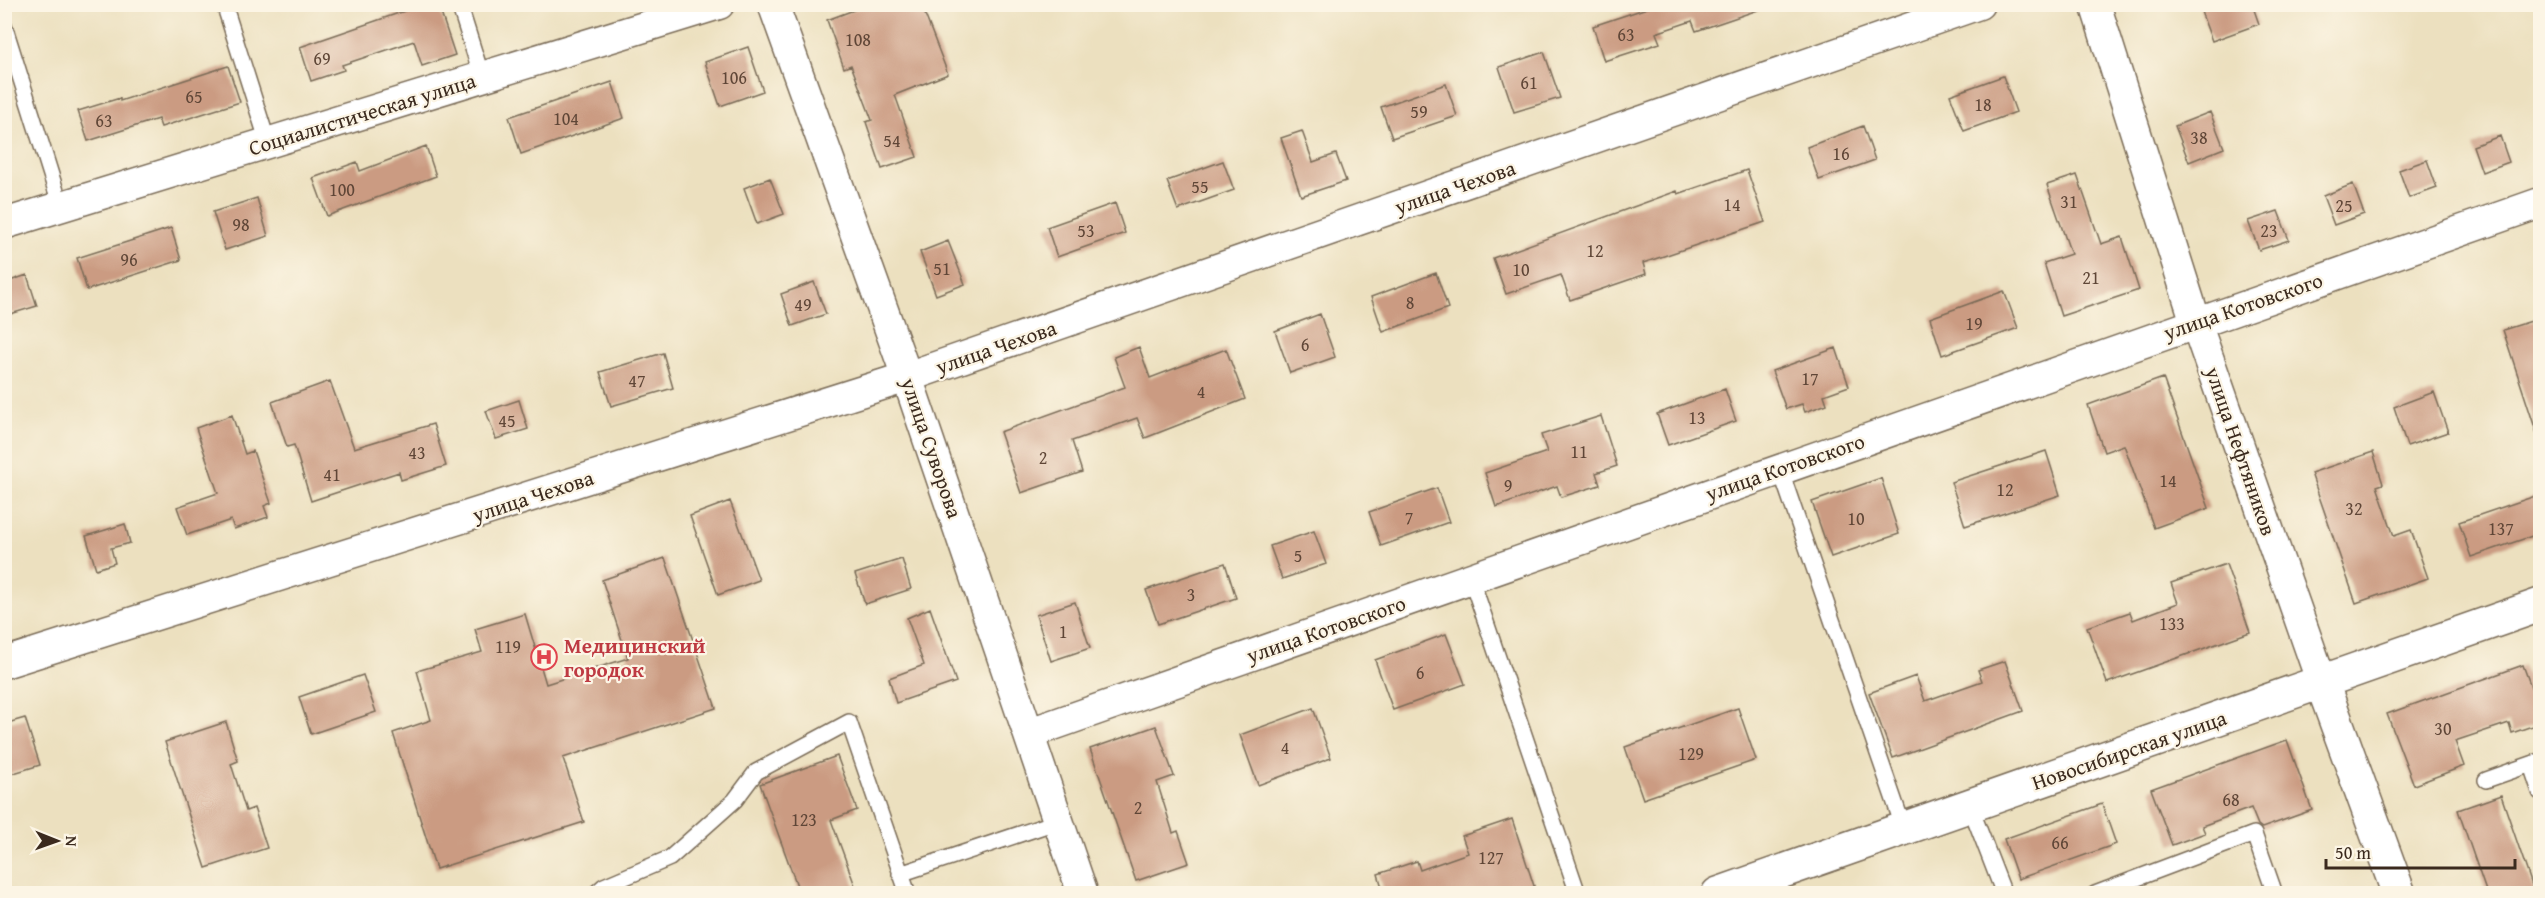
<svg xmlns="http://www.w3.org/2000/svg" width="2545" height="898" font-family="'Gentium Book Plus',serif">
<rect width="100%" height="100%" fill="#fcf5e5"/>
<filter id="ink" filterUnits="userSpaceOnUse"><feTurbulence type="fractalNoise" baseFrequency=".0167" numOctaves="2"/><feDisplacementMap in="SourceGraphic" scale="12" xChannelSelector="R" yChannelSelector="G"/><feConvolveMatrix kernelMatrix="1 2 1 2 8 2 1 2 1" color-interpolation-filters="sRGB"/></filter>
<filter id="wash" filterUnits="userSpaceOnUse"><feTurbulence type="fractalNoise" baseFrequency=".008" numOctaves="4" result="noise"/><feDisplacementMap in="SourceGraphic" scale="24" xChannelSelector="R" yChannelSelector="G"/><feGaussianBlur stdDeviation="1.35" result="paint"/><feColorMatrix in="noise" values="0 0 0 0 0 0 0 0 0 0 0 0 0 0 0 0 0 1.4 0 .05"/><feComposite in="paint" operator="in"/></filter>
<g filter="url(#wash)">
<rect width="100%" height="100%" fill="#ece0bf"/>
<g id="blocks">
<path fill="#cb9b82" d="M425,4h13l17,51 -33,11 -8,-25 -72,24 2,5 -33,11 -11,-34z
M870,4h51l27,70 -53,21 22,62 -35,12 -16,-47 6,-2 -21,-55 -7,3 -17,-48z
M1659,4h105v4l-68,23 -4,-10 -36,12 4,10 -56,18 -11,-35z
M2211,4h41l7,20 -47,17 -12,-32z
M748,47l15,44 -43,15 -15,-44z
M1544,52l16,46 -46,14 -15,-45z
M228,66l12,36 -79,25 -3,-8 -70,22 -10,-30 42,-13v3z
M2003,76l13,36 -52,19 -14,-36z
M612,82l12,36 -103,36 -12,-37z
M1446,84l11,32 -65,22 -11,-31z
M2210,112l14,36 -35,14 -14,-36z
M1863,126l12,34 -56,20 -12,-33z
M1302,131l11,31 23,-8 10,27 -45,15 -20,-58z
M2500,136l9,26 -27,10 -9,-26z
M426,146l10,30 -109,40 -14,-38 44,-16 3,9z
M2427,160l10,28 -28,10 -10,-28z
M1223,161l11,29 -56,20 -11,-29z
M1747,170l18,52 -122,41 3,11 -76,26 -9,-25 -55,19 -13,-36 184,-67 1,3z
M2077,175l24,69 21,-7 17,53 -78,26 -17,-53 27,-9 -24,-69z
M770,178l14,36 -27,10 -13,-36z
M2353,184l11,30 -30,11 -11,-29z
M257,198l11,38 -43,14 -12,-38z
M1115,203l10,30 -68,24 -10,-30z
M2278,211l11,29 -30,10 -11,-29z
M171,228l10,32 -94,30 -10,-32z
M948,241l17,43 -29,11 -16,-43z
M1436,273l12,35 -65,24 -12,-35z
M27,275l10,31 -33,10v-33z
M814,282l12,32 -34,12 -11,-32z
M2004,291l14,37 -76,27 -12,-37z
M1320,314l15,43 -45,16 -15,-42z
M2541,318v115l-4,1 -34,-104z
M1139,347l11,31 76,-29 19,50 -100,39 -8,-20 -65,23 10,31 -61,21 -21,-61 125,-45 -11,-30z
M1836,348l13,38 -25,9 3,9 -22,8 -3,-8 -16,5 -14,-38z
M663,353l10,35 -62,18 -11,-34z
M2163,378l46,130 -55,20 -30,-83 -20,7 -16,-47z
M330,381l24,67 79,-24 13,42 -45,14 -2,-8 -88,29 -17,-56 -7,2 -15,-45z
M1725,389l11,32 -68,24 -11,-31z
M2434,392l14,40 -41,14 -13,-39z
M519,400l9,29 -32,10 -10,-28z
M232,415l13,39 8,-3 18,52 -7,3 4,11 -34,12 -3,-9 -44,15 -10,-28 41,-14 -22,-65z
M1601,416l16,50 -21,7 4,12 -39,12 -4,-11 -61,21 -11,-34 62,-21 -6,-17z
M2046,451l14,44 -95,31 -14,-44z
M2373,452l10,32 -6,2 17,50 17,-6 17,48 -72,25 -45,-130z
M1881,478l18,56 -68,23 -19,-55z
M1437,488l12,34 -68,24 -12,-34z
M2541,494v39l-70,24 -12,-35z
M730,501l29,79 -41,15 -28,-79z
M125,524l5,19 -19,5 4,15 -19,6 -10,-33z
M1314,531l12,33 -44,15 -12,-33z
M665,558l51,150 -153,50 21,64 -148,47 -43,-136 38,-13 -14,-49 65,-19 -7,-23 50,-15 21,70 82,-26 -26,-78z
M902,559l9,30 -46,15 -10,-30z
M1225,563l11,35 -78,26 -12,-34z
M2226,564l24,68 -143,51 -20,-56 43,-15 3,8 45,-17 -7,-20z
M1075,602l15,46 -39,13 -15,-46z
M930,608l26,74 -60,21 -7,-25 35,-13 -17,-47z
M1446,634l19,50 -72,26 -18,-50z
M2005,661l18,50 -130,47 -24,-65 47,-17 9,25 57,-20 -4,-11z
M2523,665l18,49v9l-29,10 -3,-10 -54,18 9,25 -50,19 -27,-71z
M363,675l13,37 -65,22 -12,-37z
M1313,708l18,50 -73,27 -18,-50z
M1738,708l18,52 -113,39 -18,-52z
M25,718l15,47 -36,11v-52z
M226,722l12,39 -7,3 15,47 8,-3 13,40 -61,20 -41,-126z
M1156,726l18,50 -17,6 16,51 5,-2 11,32 -53,18 -46,-132z
M2287,740l25,70 -50,18 -4,-3 -7,-17 -49,18 3,7 -33,12 -21,-56z
M837,756l20,54 -26,10 27,74h-58l-40,-110z
M2501,795l34,99h-48l-29,-84z
M2102,804l14,40 -98,35 -14,-40z
M1512,819l23,70 -14,5h-137l-6,-20 39,-13 3,9 48,-17 -6,-17z"/>
</g>
</g>
<g filter="url(#ink)">
<use href="#blocks" fill-opacity="0" stroke="#796a56" stroke-width="1.5"/>
<g fill="none" stroke-linecap="round" stroke-linejoin="round">
<g stroke="#796a56" stroke-width="18">
<path id="lane" d="M224,4l44,139
M459,4l23,73
M4,25l57,182
M1780,469l124,360
M1471,578l107,316
M2531,765l9,27
M2486,780l54,-19
M1970,806l34,88
M900,874l159,-53
M595,894l9,-8 66,-28 65,-58 21,-28 93,-50 59,172
M2095,894l159,-60 21,60"/>
</g>
<g stroke="#796a56" stroke-width="33">
<path id="street" d="M773,4l134,373 176,517
M2095,4l101,319 126,360
M4,224l715,-220
M4,663l903,-286 1072,-373
M1030,733l1510,-530"/>
</g>
<g stroke="#796a56" stroke-width="36">
<path id="secondary" d="M2322,683l77,211
M1718,894l822,-289"/>
</g>
<use href="#lane" stroke="#fff" stroke-width="15"/>
<use href="#street" stroke="#fff" stroke-width="30"/>
<use href="#secondary" stroke="#fff" stroke-width="33"/>
</g>
</g>
<defs>
<g id="hospital-ring" transform="scale(1.35)"><circle r="9.5" fill="#fcf5e5" stroke="#e0444e" stroke-width="1.5"/><path d="M-5-5h3v3.5h4V-5h3V5h-3V1.5h-4V5h-3Z" fill="#e0444e"/></g>
</defs>
<g fill-rule="evenodd">
<use href="#hospital-ring" x="544" y="657"/>
</g>
<g text-anchor="middle" dominant-baseline="central" stroke-width="4.5" stroke-linejoin="round" paint-order="stroke">
<g font-size="18" fill="#5f4637">
<text x="1626" y="34">63</text>
<text x="858" y="39">108</text>
<text x="322" y="58">69</text>
<text x="734" y="77">106</text>
<text x="1529" y="82">61</text>
<text x="194" y="96">65</text>
<text x="1983" y="104">18</text>
<text x="1419" y="111">59</text>
<text x="566" y="118">104</text>
<text x="104" y="120">63</text>
<text x="2199" y="137">38</text>
<text x="892" y="140">54</text>
<text x="1841" y="153">16</text>
<text x="1200" y="186">55</text>
<text x="342" y="189">100</text>
<text x="2069" y="201">31</text>
<text x="1732" y="204">14</text>
<text x="2344" y="205">25</text>
<text x="241" y="224">98</text>
<text x="1086" y="230">53</text>
<text x="2269" y="230">23</text>
<text x="1595" y="250">12</text>
<text x="129" y="259">96</text>
<text x="942" y="268">51</text>
<text x="1521" y="269">10</text>
<text x="2091" y="277">21</text>
<text x="1410" y="302">8</text>
<text x="803" y="304">49</text>
<text x="1974" y="323">19</text>
<text x="1305" y="344">6</text>
<text x="1810" y="378">17</text>
<text x="637" y="380">47</text>
<text x="1201" y="391">4</text>
<text x="1697" y="417">13</text>
<text x="507" y="420">45</text>
<text x="1579" y="451">11</text>
<text x="417" y="452">43</text>
<text x="1043" y="457">2</text>
<text x="332" y="474">41</text>
<text x="2168" y="480">14</text>
<text x="1508" y="485">9</text>
<text x="2005" y="489">12</text>
<text x="2354" y="508">32</text>
<text x="1409" y="517">7</text>
<text x="1856" y="518">10</text>
<text x="2501" y="528">137</text>
<text x="1298" y="555">5</text>
<text x="1191" y="594">3</text>
<text x="2172" y="623">133</text>
<text x="1063" y="631">1</text>
<text x="508" y="646">119</text>
<text x="1420" y="672">6</text>
<text x="2443" y="728">30</text>
<text x="1285" y="747">4</text>
<text x="1691" y="753">129</text>
<text x="2231" y="799">68</text>
<text x="1138" y="807">2</text>
<text x="804" y="819">123</text>
<text x="2060" y="842">66</text>
<text x="1491" y="857">127</text>
</g>
<g font-size="21" fill="#3b2a1e" stroke="#fcf5e5">
<text transform="translate(362 114) rotate(-17)">Социалистическая улица</text>
<text transform="translate(1455 187) rotate(-19)">улица Чехова</text>
<text transform="translate(2243 306) rotate(-19)">улица Котовского</text>
<text transform="translate(996 347) rotate(-19)">улица Чехова</text>
<text transform="translate(932 448) rotate(71)">улица Суворова</text>
<text transform="translate(2241 451) rotate(71)">улица Нефтяников</text>
<text transform="translate(1785 467) rotate(-19)">улица Котовского</text>
<text transform="translate(533 496) rotate(-18)">улица Чехова</text>
<text transform="translate(1326 629) rotate(-19)">улица Котовского</text>
<text transform="translate(2129 750) rotate(-19)">Новосибирская улица</text>
</g>
<g font-size="21" font-weight="bold" fill="#be3a42" stroke="#fcf5e5" text-anchor="start">
<text x="564" y="645">Медицинский<tspan x="564" dy="24">городок</tspan></text>
</g>
</g>
<rect width="2545" height="898" fill="none" stroke="#fcf5e5" stroke-width="24"/>
<g transform="translate(57 841) rotate(91)" stroke="#fcf5e5" stroke-width="4.5" paint-order="stroke">
<path d="M0-4.5L10 22L0 15L-10 22Z" fill="#3b2a1e"/>
<text y="-9" font-size="16" font-weight="bold" text-anchor="middle" fill="#3b2a1e">N</text>
</g>
<path d="M2326 859v9h189v-9" fill="none" stroke="#3b2a1e" stroke-width="3"/>
<text x="2335" y="859" font-size="18" fill="#3b2a1e" stroke="#fcf5e5" stroke-width="4.5" paint-order="stroke">50 m</text>
</svg>
